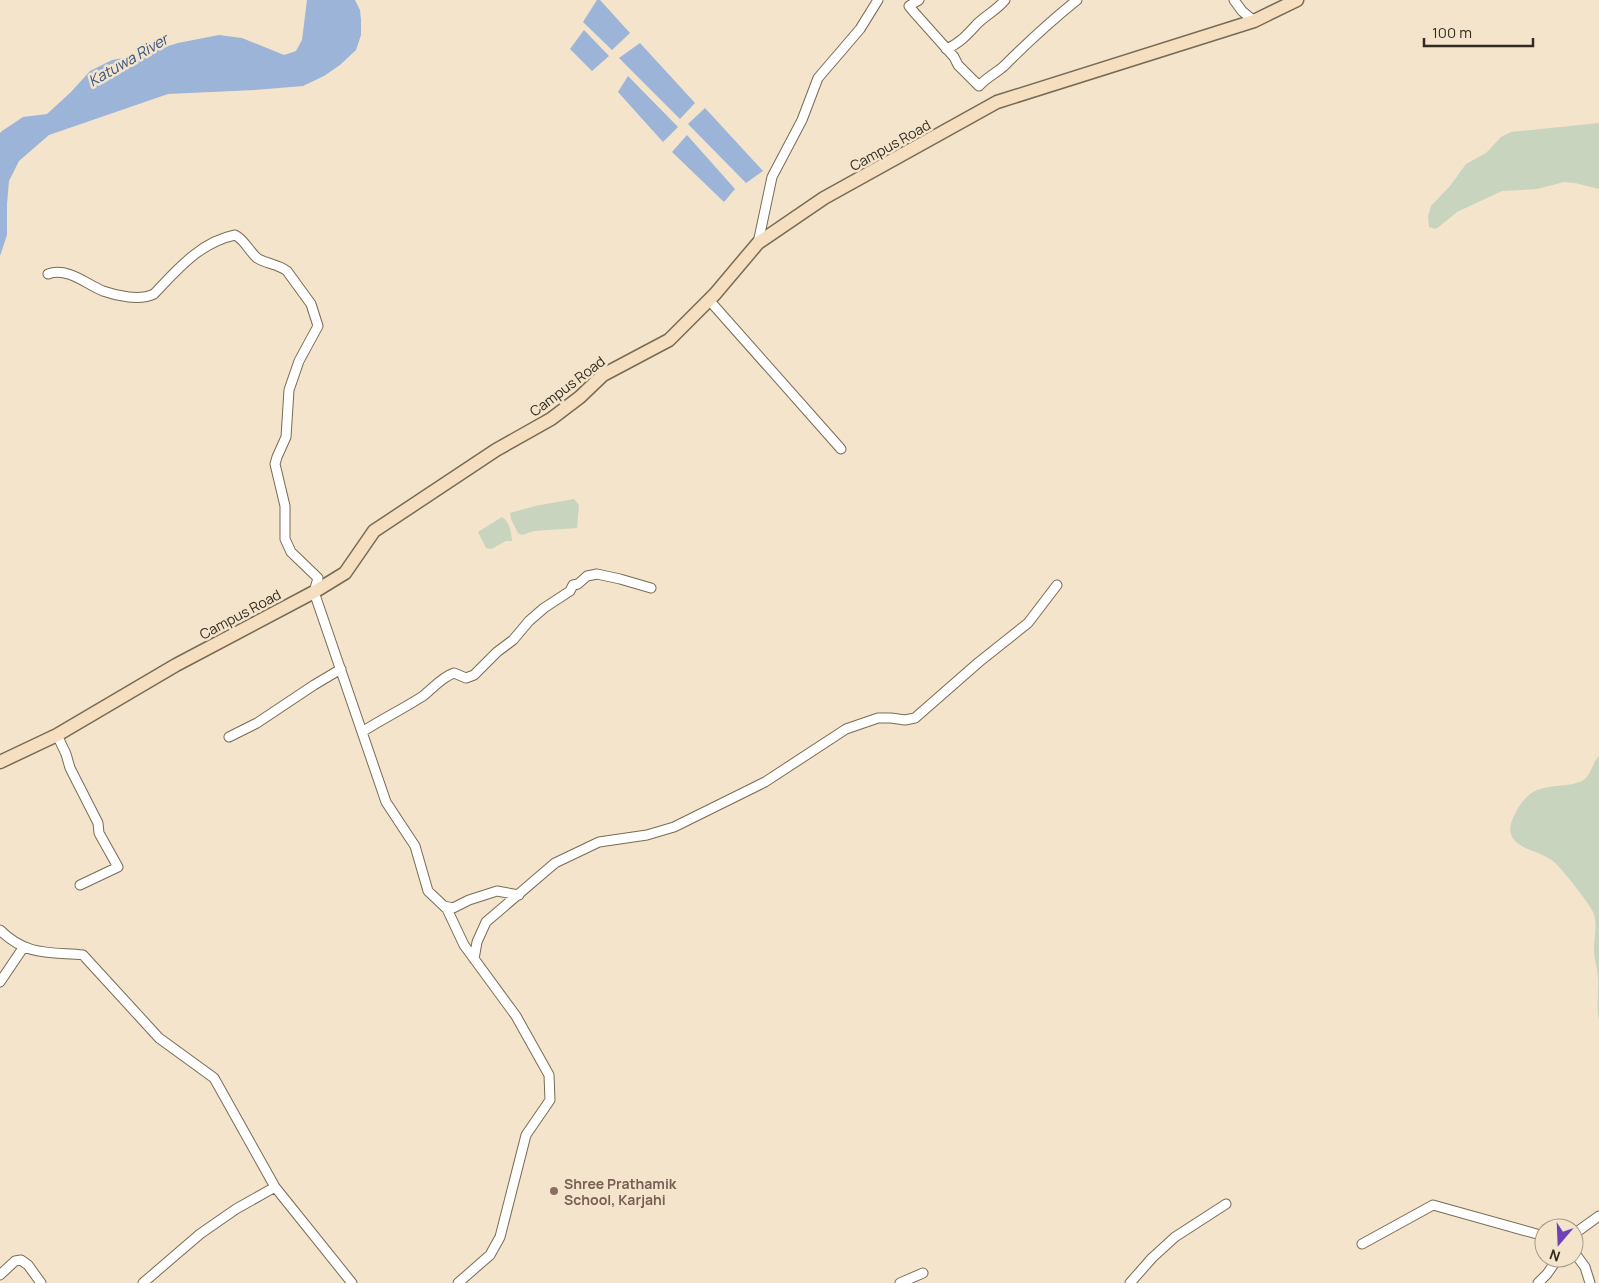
<svg xmlns="http://www.w3.org/2000/svg" width="1599" height="1283" font-family="Manrope,sans-serif">
<rect width="100%" height="100%" fill="#f4e4cb"/>
<path fill="#c8d4bd" d="M1599,123v66l-24,-6 -11,-1 -27,7 -35,2 -45,21 -17,14 -5,3 -6,-2 -1,-11 3,-10 19,-20 16,-22 20,-11 15,-16 10,-5z
M574,499l5,6 -2,23 -43,3 -12,4 -4,-2 -7,-14 -1,-6 25,-7z
M502,517c8,5 9,15 10,24h-6l-15,8 -5,-1 -8,-16z
M1599,756v265c-3,-15 0,-30 -1,-45 -1,-9 -4,-18 -4,-26 0,-13 4,-26 -1,-38 -4,-9 -32,-45 -40,-51 -16,-13 -53,-12 -40,-43 4,-8 8,-16 15,-22 15,-14 37,-7 54,-15 10,-6 10,-18 17,-25z"/>
<path fill="#9cb4d7" d="M307,0h48l5,10 1,10v15l-5,15 -16,15 -16,11 -21,10 -48,4 -87,4 -119,41 -30,26 -10,20 -2,23v31l-7,21v-123l2,-2 21,-14 24,-3 24,-22 19,-21 22,-11 27,-5 39,-12 41,-8 23,3 42,17 12,-4 6,-11z
M597,0h3l30,33 -18,17 -29,-28z
M584,30l25,26 -17,15 -22,-22z
M640,43l55,60 -15,16 -61,-61z
M628,76l50,51 -15,15 -45,-50z
M705,108l58,63 -17,12 -58,-59z
M687,135l48,54 -11,13 -52,-50z"/>
<g fill="none" stroke-linecap="round" stroke-linejoin="round">
<g stroke="#786b54" stroke-width="11">
<path id="street" d="M919,0l-10,6 4,5 41,46 4,8 21,21c7,-8 17,-13 25,-20 23,-23 48,-46 73,-66
M1234,0l8,11 12,10
M946,49c13,-5 22,-15 31,-25 9,-9 20,-14 28,-24
M758,243l14,-66 30,-57 16,-42 42,-49 18,-29
M48,274c20,-7 38,10 55,17 14,5 37,10 51,3 23,-24 46,-52 81,-59 9,4 14,16 22,23 9,6 21,6 30,13l24,33 7,22 -19,35 -10,29 -3,47 -9,20 -2,7 10,42v33l6,13 27,26 -4,14 72,210 29,44 13,45 19,18 17,36 52,71 33,59 1,25 -24,35 -26,102 -10,18 -32,28
M709,300l132,149
M362,732c20,-13 41,-23 61,-36 10,-8 19,-19 31,-23l12,5 8,-3 23,-23 16,-12 16,-19 15,-13 26,-17 3,-6 5,-1 9,-8 10,-2 23,5 31,9
M57,735l9,19 4,14 28,55 1,10 19,34 -38,18
M229,737l28,-14 57,-38 27,-16
M444,906l9,2 16,-8 28,-9 22,4
M0,930c26,26 49,22 83,25l76,83 55,40 61,109 77,96
M474,959l3,-17 9,-20 69,-59 44,-21 48,-7 27,-8 91,-45 81,-53 32,-11h13l14,2 10,-2 64,-56 49,-39 29,-38
M0,982l23,-34
M1574,1234l25,-18
M1362,1244l71,-39 111,31
M1574,1252l11,15 5,16
M0,1275l15,-14 6,-1 7,5 13,18
M143,1283l57,-49 36,-25 39,-22
M900,1283l23,-10
M1130,1283l22,-25 23,-21 51,-33
M1538,1283l9,-9 11,-16"/>
</g>
<g stroke="#786b54" stroke-width="15">
<path id="secondary" d="M0,762l57,-27 119,-70 138,-73 31,-19 29,-42 122,-81 55,-31 29,-22 23,-22 66,-35 46,-46 43,-51 66,-45 173,-96 257,-81 43,-21"/>
</g>
<use href="#street" stroke="#fff" stroke-width="9"/>
<use href="#secondary" stroke="#f5dfc0" stroke-width="12"/>
</g>
<circle fill="#8d6e63" stroke="#f4e4cb" stroke-width="2" cx="554" cy="1191" r="5"/>
<g text-anchor="middle" dominant-baseline="central" stroke-width="5" stroke-linejoin="round" paint-order="stroke">
<g font-size="14" fill="#312b21" stroke="#f4e4cb">
<text transform="translate(890 145) rotate(-29)">Campus Road</text>
<text transform="translate(567 386) rotate(-37)">Campus Road</text>
<text transform="translate(240 614) rotate(-28)">Campus Road</text>
</g>
<g font-size="14" font-weight="bold" fill="#785e54" stroke="#f4e4cb" text-anchor="start">
<text x="564" y="1183">Shree Prathamik<tspan x="564" dy="16">School, Karjahi</tspan></text>
</g>
<g font-size="15" font-style="italic" fill="#355484" stroke="#f4e4cb">
<text transform="translate(128 60) rotate(-30)">Katuwa River</text>
</g>
</g>
<g transform="translate(1559 1243) rotate(199)"><circle r="24" fill="#f4e4cb" stroke="#a69a87"/>
<path d="M0-4L9 19L0 12L-9 19Z" fill="#6e41b9"/>
<text y="-8" font-size="14" font-weight="bold" text-anchor="middle" fill="#312b21">N</text>
</g>
<path d="M1424 38v8h109v-8" fill="none" stroke="#312b21" stroke-width="2.5"/>
<text x="1432" y="38" font-size="15" fill="#312b21" stroke="#f4e4cb" stroke-width="4" paint-order="stroke">100 m</text>
</svg>
